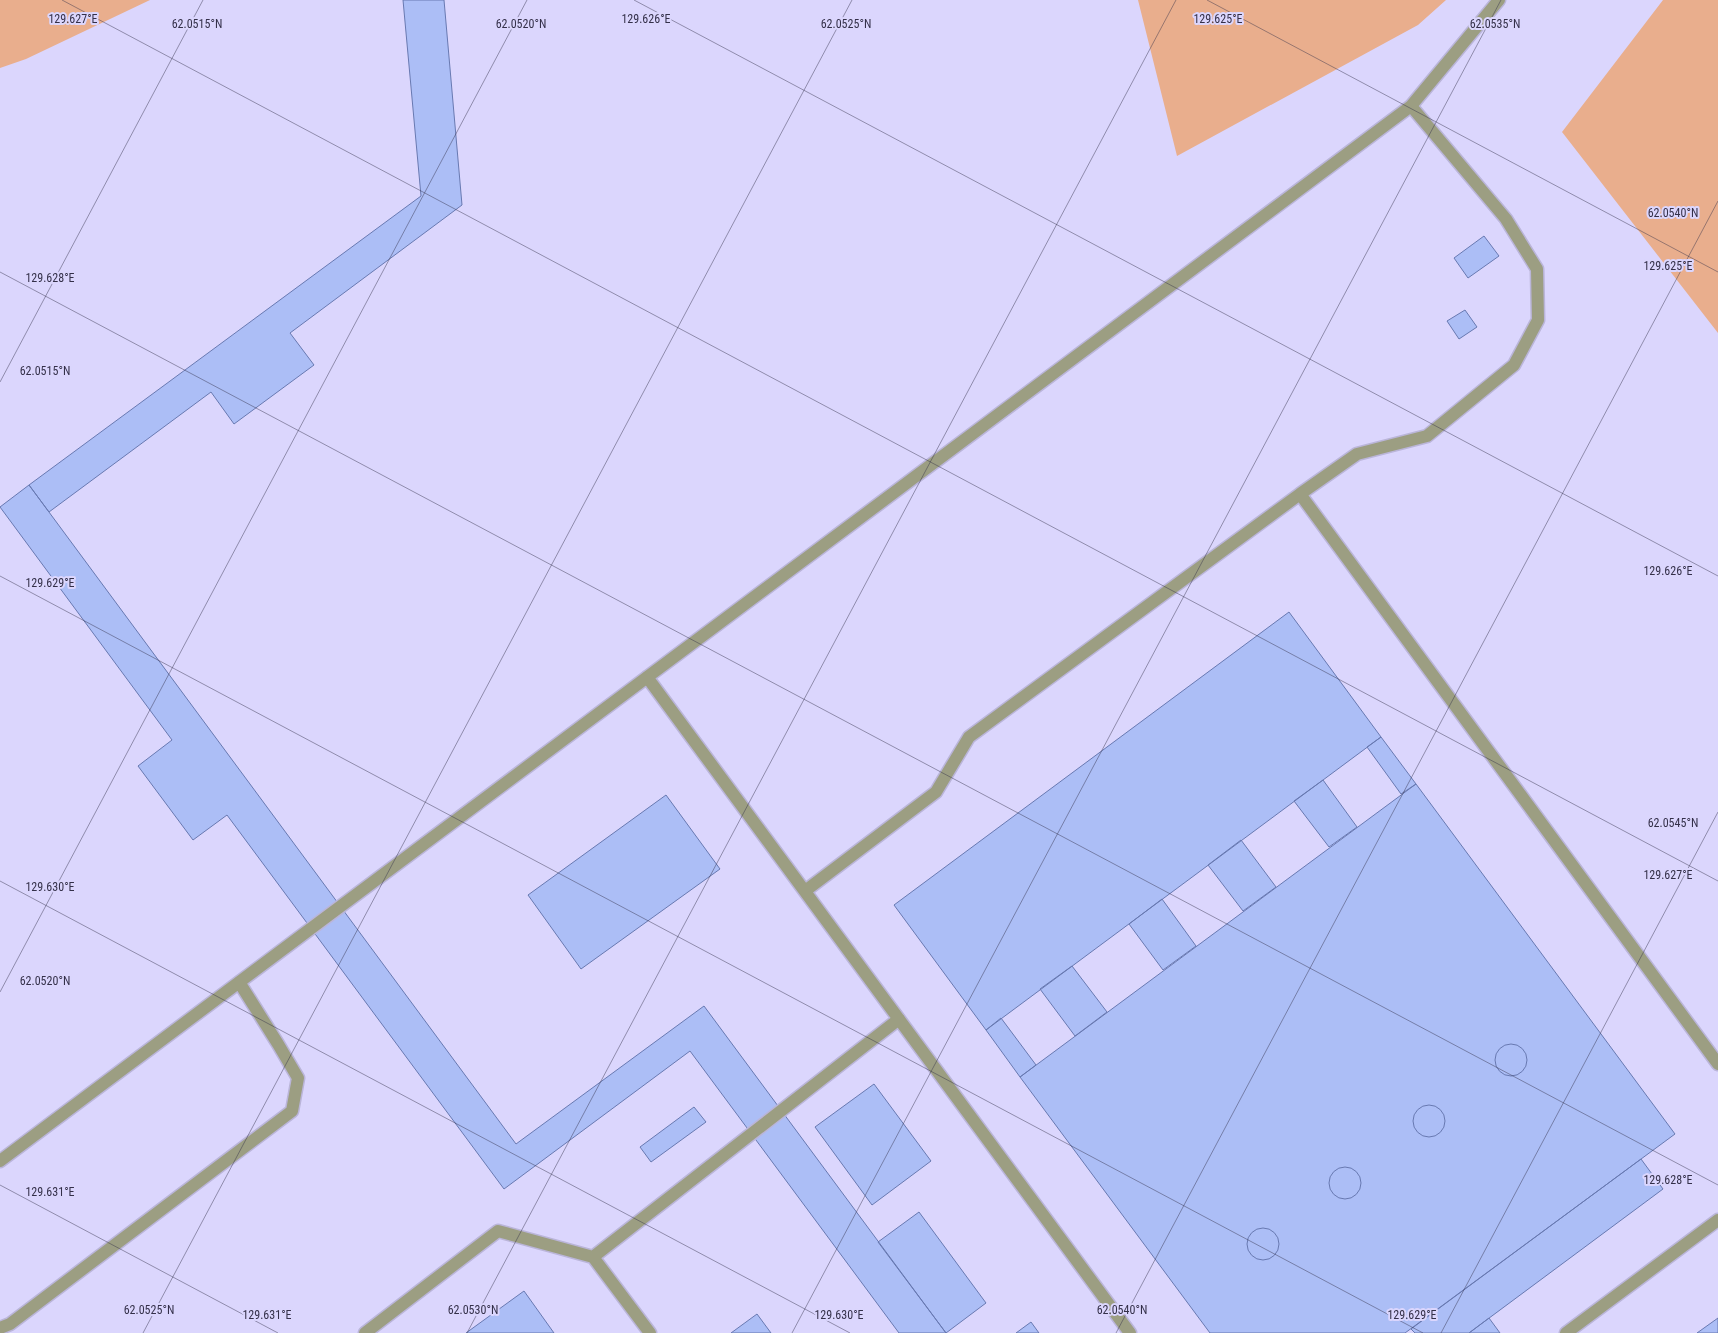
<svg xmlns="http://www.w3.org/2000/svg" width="1718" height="1333" font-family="'Roboto Condensed',sans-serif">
<rect width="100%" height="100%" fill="#dbd6fd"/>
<path fill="#e9ae8d" d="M0,0h150l-124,59 -26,9z
M1138,0h308l-28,25 -241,131z
M1663,0h55v333l-156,-201z"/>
<path fill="#acbef6" stroke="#6879b1" d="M403,0h41l18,205 -172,128 24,32 -80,59 -23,-32 -162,120 -20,-27 392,-289z
M1484,236l15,20 -31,22 -14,-20z
M1465,310l12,17 -18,12 -12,-18z
M29,485l487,659 188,-138 242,327h-47l-209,-282 -186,138 -277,-374 -34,25 -55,-74 34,-26 -172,-233z
M1289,612l92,125 -395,293 -92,-125z
M1381,737l35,47 -15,10 -34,-47z
M1323,780l34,47 -28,20 -35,-46z
M1416,784l259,350 -270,199h-195l-190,-256z
M666,795l54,74 -139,100 -53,-74z
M1241,840l35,47 -33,24 -35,-46z
M1162,899l34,47 -33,24 -34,-46z
M1072,966l35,46 -32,24 -35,-47z
M1001,1018l35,47 -16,12 -34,-47z
M1495 1060a16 16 0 1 1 32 0a16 16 0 1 1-32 0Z
M874,1084l57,77 -59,44 -57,-78z
M1413 1121a16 16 0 1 1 32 0a16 16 0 1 1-32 0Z
M694,1107l12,15 -55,40 -11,-15z
M1641,1159l22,30 -194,144h-54l-4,-4z
M1329 1183a16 16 0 1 1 32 0a16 16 0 1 1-32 0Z
M919,1212l67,91 -40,30 -68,-91z
M1247 1244a16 16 0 1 1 32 0a16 16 0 1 1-32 0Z
M524,1291l30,42h-88z
M757,1314l14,19h-40z
M1489,1318l11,15h-31z
M1718,1318v15h-21z
M1031,1322l8,11h-23z"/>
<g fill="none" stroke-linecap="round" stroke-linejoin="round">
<g stroke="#bab5d9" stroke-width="15">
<path id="service" d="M1300,494l57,-40 70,-18 87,-71 24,-45 -1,-51 -31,-50 -95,-113
M647,677l483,656
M805,891l131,-99 33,-55 331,-243 418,570
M0,1161l1411,-1055 88,-106
M593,1257l57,76
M0,1328l10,-4 282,-213 6,-33 -20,-34 -39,-62
M365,1333l133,-102 95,26 306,-238
M1566,1333l152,-113"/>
</g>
<use href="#service" stroke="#9c9e82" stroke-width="12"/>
</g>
<path fill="none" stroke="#343049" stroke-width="1" stroke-opacity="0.45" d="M62,0l1656,881M634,0l1084,576M1207,0l511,272M0,272l1718,913M0,382l203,-382M0,576l1423,757M0,881l850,452M0,992l527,-992M0,1185l278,148M143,1333l709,-1333M467,1333l709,-1333M792,1333l709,-1333M1116,1333l602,-1132M1441,1333l277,-521"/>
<g font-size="12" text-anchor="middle" fill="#343049" stroke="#dbd6fd" stroke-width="4" stroke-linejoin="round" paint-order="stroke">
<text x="646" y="23">129.626°E</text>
<text x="1218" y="23">129.625°E</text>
<text x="73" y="23">129.627°E</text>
<text x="197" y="28">62.0515°N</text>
<text x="521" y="28">62.0520°N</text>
<text x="846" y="28">62.0525°N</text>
<text x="1495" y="28">62.0535°N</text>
<text x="1673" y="217">62.0540°N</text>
<text x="1668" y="270">129.625°E</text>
<text x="50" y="282">129.628°E</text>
<text x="45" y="375">62.0515°N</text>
<text x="1668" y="575">129.626°E</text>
<text x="50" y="587">129.629°E</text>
<text x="1673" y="827">62.0545°N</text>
<text x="1668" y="879">129.627°E</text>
<text x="50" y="891">129.630°E</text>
<text x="45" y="985">62.0520°N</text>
<text x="1668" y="1184">129.628°E</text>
<text x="50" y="1196">129.631°E</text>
<text x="149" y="1314">62.0525°N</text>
<text x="473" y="1314">62.0530°N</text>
<text x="1122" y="1314">62.0540°N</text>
<text x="267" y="1319">129.631°E</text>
<text x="839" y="1319">129.630°E</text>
<text x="1412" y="1319">129.629°E</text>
</g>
</svg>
